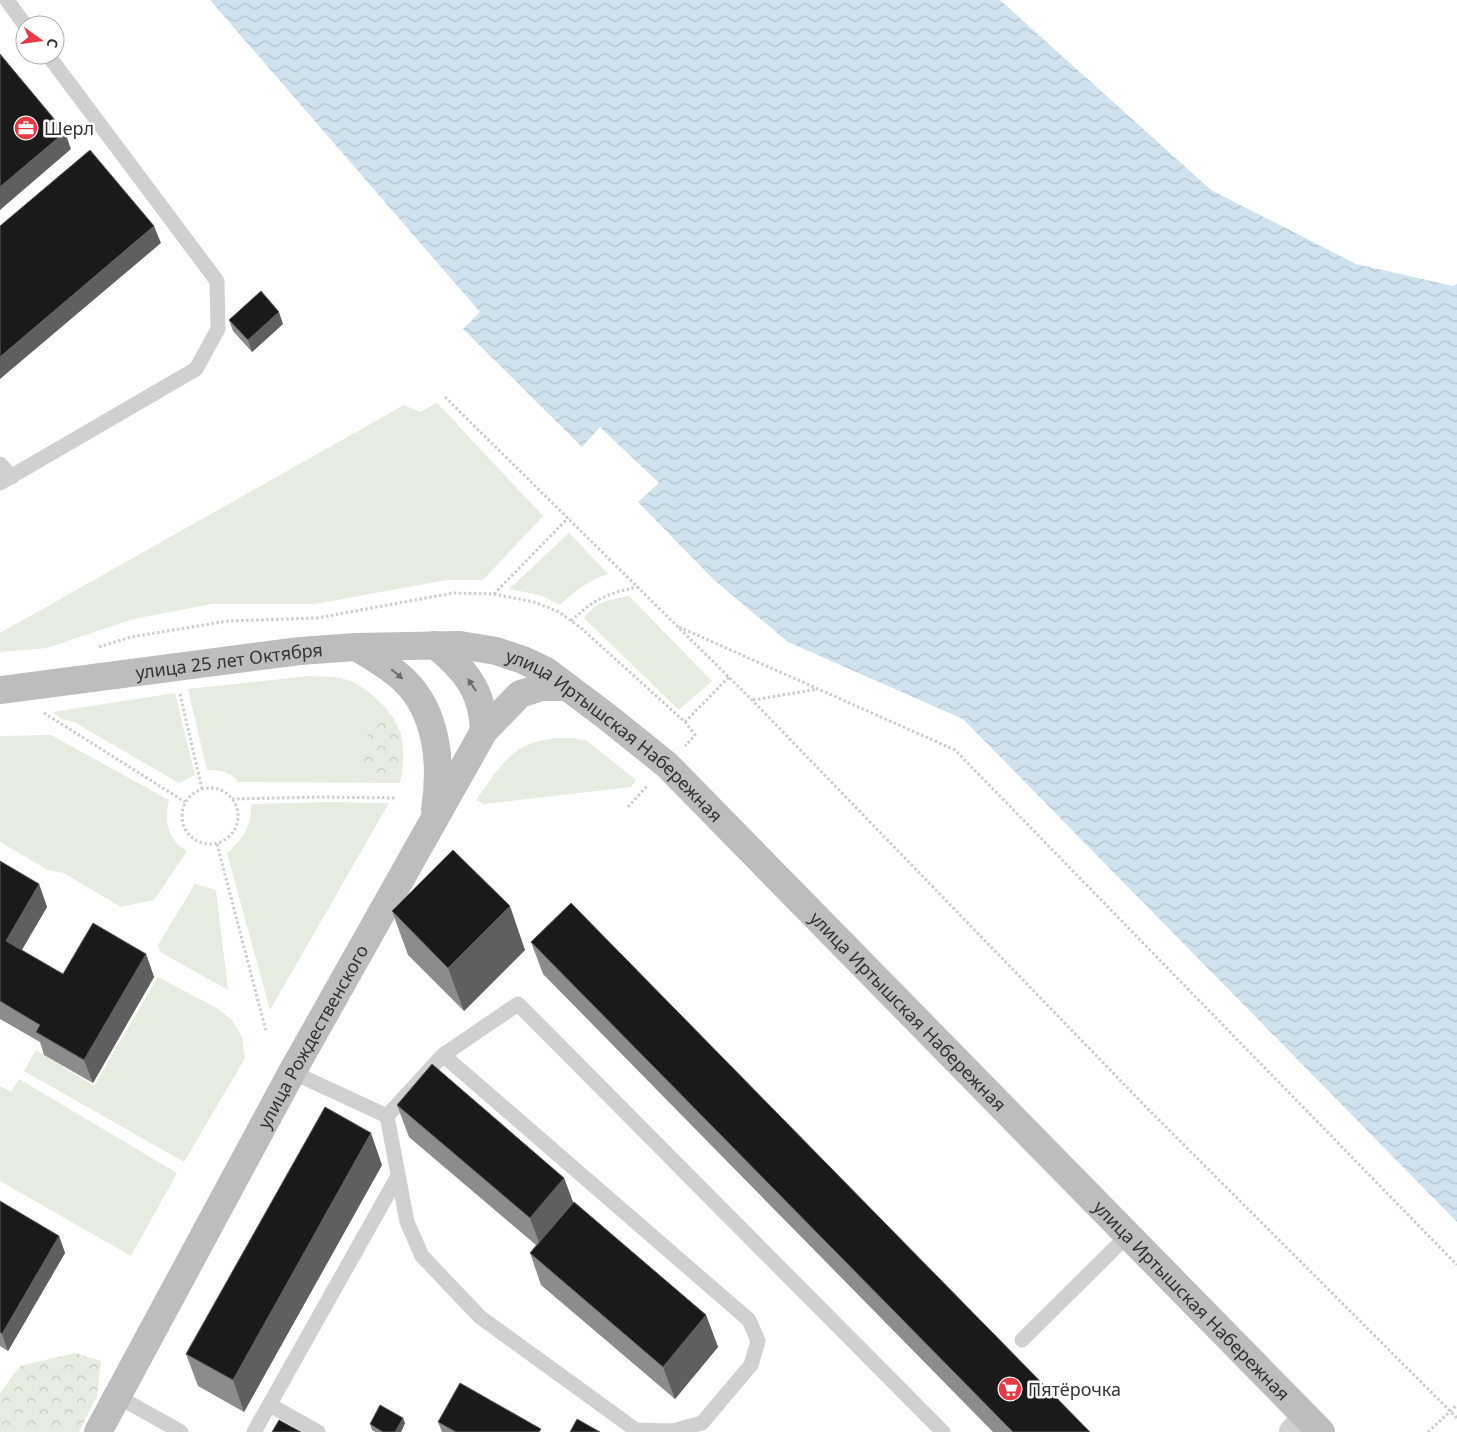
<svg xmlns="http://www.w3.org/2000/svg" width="1457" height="1432" font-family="'Noto Sans',sans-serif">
<defs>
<pattern id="forest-crowns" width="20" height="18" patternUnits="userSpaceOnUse" patternTransform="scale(1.25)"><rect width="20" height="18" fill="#e6ecdf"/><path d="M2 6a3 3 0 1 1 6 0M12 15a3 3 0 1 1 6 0" fill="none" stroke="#c6cbc0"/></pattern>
<pattern id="water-waves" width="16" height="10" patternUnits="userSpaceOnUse" patternTransform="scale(1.25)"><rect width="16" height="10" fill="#cfe2ee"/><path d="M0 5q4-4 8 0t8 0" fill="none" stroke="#b2c2cd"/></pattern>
</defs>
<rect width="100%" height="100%" fill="#fff"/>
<path fill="#e6ecdf" d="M437,403l106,113 -60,64h-37l-131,24h-103l-79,15 -86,29 -47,4v-19l404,-228 16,7z
M569,533l39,41c-19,6 -33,17 -48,31l-20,-10 -31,-6z
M629,596l83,85 -33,29 -95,-92c13,-17 25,-18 45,-22z
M310,676c11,1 24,0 34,3 10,2 20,9 27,15 31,25 37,50 29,89l-162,-1c-7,-11 -19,-12 -31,-12l-19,-81z
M175,693l20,82 -16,8 -105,-61 -13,-3 -8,-7z
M51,735l118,65c-5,21 -2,40 18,51l-33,49 -33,7 -57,-34 -16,-3 -48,-28v-106z
M557,738h15l15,3 49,39 -5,7 -147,17 -8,-4c25,-34 35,-58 81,-62z
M326,802l63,1 -119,207 -43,-157c18,-16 24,-25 24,-49z
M195,884l21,6 12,100 -68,-38 -2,-7z
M158,977l57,30 17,13 10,17 3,21 -61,104 -160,-91 12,-21 58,36z
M19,1079l158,94 -46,83 -131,-75v-95l11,6z"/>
<path fill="url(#forest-crowns)" d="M385,721l8,4 8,8 -1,23 -3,14c-11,6 -21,5 -33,3 -3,-21 -2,-44 21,-52z
M75,1353l26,8 -4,35 -18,36h-79v-39l20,-27z"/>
<path fill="url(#water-waves)" d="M210,0h790l211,190 145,74 97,22 4,-2v938l-494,-503 -175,-77 -74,-62 -76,-78 21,-19 -59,-56 -18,20 -119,-118 17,-17z"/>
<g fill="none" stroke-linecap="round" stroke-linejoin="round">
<path stroke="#cdcdcd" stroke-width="3" stroke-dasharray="2.5 2.5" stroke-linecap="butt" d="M445,397l307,303 394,407 311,311
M494,594l74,-76
M571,621c23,-22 35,-27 66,-34
M679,627l276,123 502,515
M99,647l32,-10 97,-16 89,-3 136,-25 41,1 40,8 25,10 22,16 104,94 10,13 -10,11
M180,694l22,95
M753,700l65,-11
M44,713l141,89
M685,722l44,-45
M182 816a28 28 0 1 1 56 0a28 28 0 1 1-56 0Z
M232,799l89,-2 75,1
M628,807l20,-22
M217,844l49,187
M1428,1432l29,-27"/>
<path stroke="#d0d0d0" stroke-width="15" d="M7,0l18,25
M0,464l12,13
M0,483l196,-114 22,-40 -1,-48 -169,-226
M292,1072l95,44 56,-61 75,-51 425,428
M387,1116l20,106 15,34 58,61 156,113 37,1 29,-8 49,-58 7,-24 -9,-21 -306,-265
M1022,1340l106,-105
M117,1396l64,36
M270,1405l48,27
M254,1432l144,-256"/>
<path stroke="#d0d0d0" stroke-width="28" d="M1293,1432l14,-14"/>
<g stroke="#bdbdbd" stroke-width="28">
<path d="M435,645c30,24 48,46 49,86"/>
<path d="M356,647c17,10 34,20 48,33 34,33 38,85 31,130"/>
<path id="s1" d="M0,690l300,-39 56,-4 104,-2 36,6 27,9 23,11 60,45 61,49 654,667"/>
<path id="s2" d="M98,1432l194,-360 192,-341 36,-37 22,-7h25"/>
</g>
</g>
<path fill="#8c8c8c" d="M229,320l54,4 -31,28 -19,-21z
M0,861l39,23 8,23 -25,43 41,24 83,-20 8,23 -61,106 -49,-28 -4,-13 -40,-23z
M392,911l133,39 -61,61 -56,-56z
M531,942l559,490h-97l-450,-458z
M397,1105l167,73 9,24 133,113 12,32 -43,52 -134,-114 -11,-32 6,-8 -127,-108z
M382,1165l-138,247 -46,-26 -12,-32z
M0,1201l59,35 6,17 -57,98 -8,-5z
M438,1422l104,10h-100z
M405,1423l-4,9h-26l-3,-2 -2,-6z"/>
<path fill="#5f5f5f" d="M65,132l6,17 -71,61v-23z
M154,226l7,17 -161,136v-22z
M279,312l4,12 -31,28 -4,-12z
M39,884l8,23 -33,56 -8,-22z
M510,906l15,44 -61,61 -16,-43z
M146,954l8,23 -61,106 -9,-23z
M371,1133l11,32 -138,247 -11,-32z
M564,1178l12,32 -34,40 -12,-32z
M59,1236l6,17 -57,98 -6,-17z
M706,1315l12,32 -43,52 -12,-32z
M403,1418l2,5 -4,9h-6z"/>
<path fill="#1a1a1a" stroke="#5f5f5f" d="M0,54l65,78 -65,55z
M90,150l64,76 -154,131v-131z
M261,291l18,21 -31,28 -19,-20z
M453,850l57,56 -62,62 -56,-57z
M0,861l39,23 -33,57 57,33 30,-51 53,31 -62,106 -48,-28 4,-7 -40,-24z
M571,903l519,529h-77l-482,-490z
M432,1064l132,114 -34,40 -133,-113z
M325,1107l46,26 -138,247 -47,-26z
M0,1201l59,35 -57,98 -2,-2z
M574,1202l132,113 -43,52 -133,-114z
M460,1383l81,46 -2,3h-83l-18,-10z
M380,1405l23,13 -8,14h-12l-13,-8z
M577,1419l23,13h-30z
M279,1420l22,12h-29z"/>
<defs><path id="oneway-solid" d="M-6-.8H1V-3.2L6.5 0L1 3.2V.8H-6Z" transform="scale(1.25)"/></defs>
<g fill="#6a6a6a">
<use href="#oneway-solid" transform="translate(397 674) rotate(40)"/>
<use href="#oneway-solid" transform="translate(472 685) rotate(-123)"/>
</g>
<defs>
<g id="office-disc" transform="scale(1.25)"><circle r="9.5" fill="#e63946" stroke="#fff"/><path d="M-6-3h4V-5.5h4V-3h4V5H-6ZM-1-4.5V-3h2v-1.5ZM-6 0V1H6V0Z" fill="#fff"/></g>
<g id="supermarket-disc" transform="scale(1.25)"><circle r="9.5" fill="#e63946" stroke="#fff"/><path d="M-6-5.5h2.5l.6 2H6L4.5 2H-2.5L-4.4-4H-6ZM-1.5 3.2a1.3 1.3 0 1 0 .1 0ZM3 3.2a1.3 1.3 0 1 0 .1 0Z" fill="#fff"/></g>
</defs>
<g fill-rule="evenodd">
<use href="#office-disc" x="26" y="128"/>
<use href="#supermarket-disc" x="1010" y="1389"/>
</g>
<g text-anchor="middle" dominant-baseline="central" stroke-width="5" stroke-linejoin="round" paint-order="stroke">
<g font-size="18" fill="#333" stroke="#fff" text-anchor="start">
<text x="44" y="128">Шерл</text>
<text x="1028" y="1389">Пятёрочка</text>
</g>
<g font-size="18" fill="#333" stroke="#fff">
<text stroke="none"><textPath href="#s1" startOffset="231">улица 25 лет Октября</textPath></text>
<text stroke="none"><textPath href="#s1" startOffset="646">улица Иртышская Набережная</textPath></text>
<text stroke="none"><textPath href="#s1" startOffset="1051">улица Иртышская Набережная</textPath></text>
<text stroke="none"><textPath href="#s2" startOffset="450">улица Рождественского</textPath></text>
<text stroke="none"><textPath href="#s1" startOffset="1456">улица Иртышская Набережная</textPath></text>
</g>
</g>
<g transform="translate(40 40) rotate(104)"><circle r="24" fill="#ffffff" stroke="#adadad"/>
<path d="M0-4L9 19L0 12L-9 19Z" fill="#e63946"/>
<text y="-8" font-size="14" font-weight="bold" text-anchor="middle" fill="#333333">С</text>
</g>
</svg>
